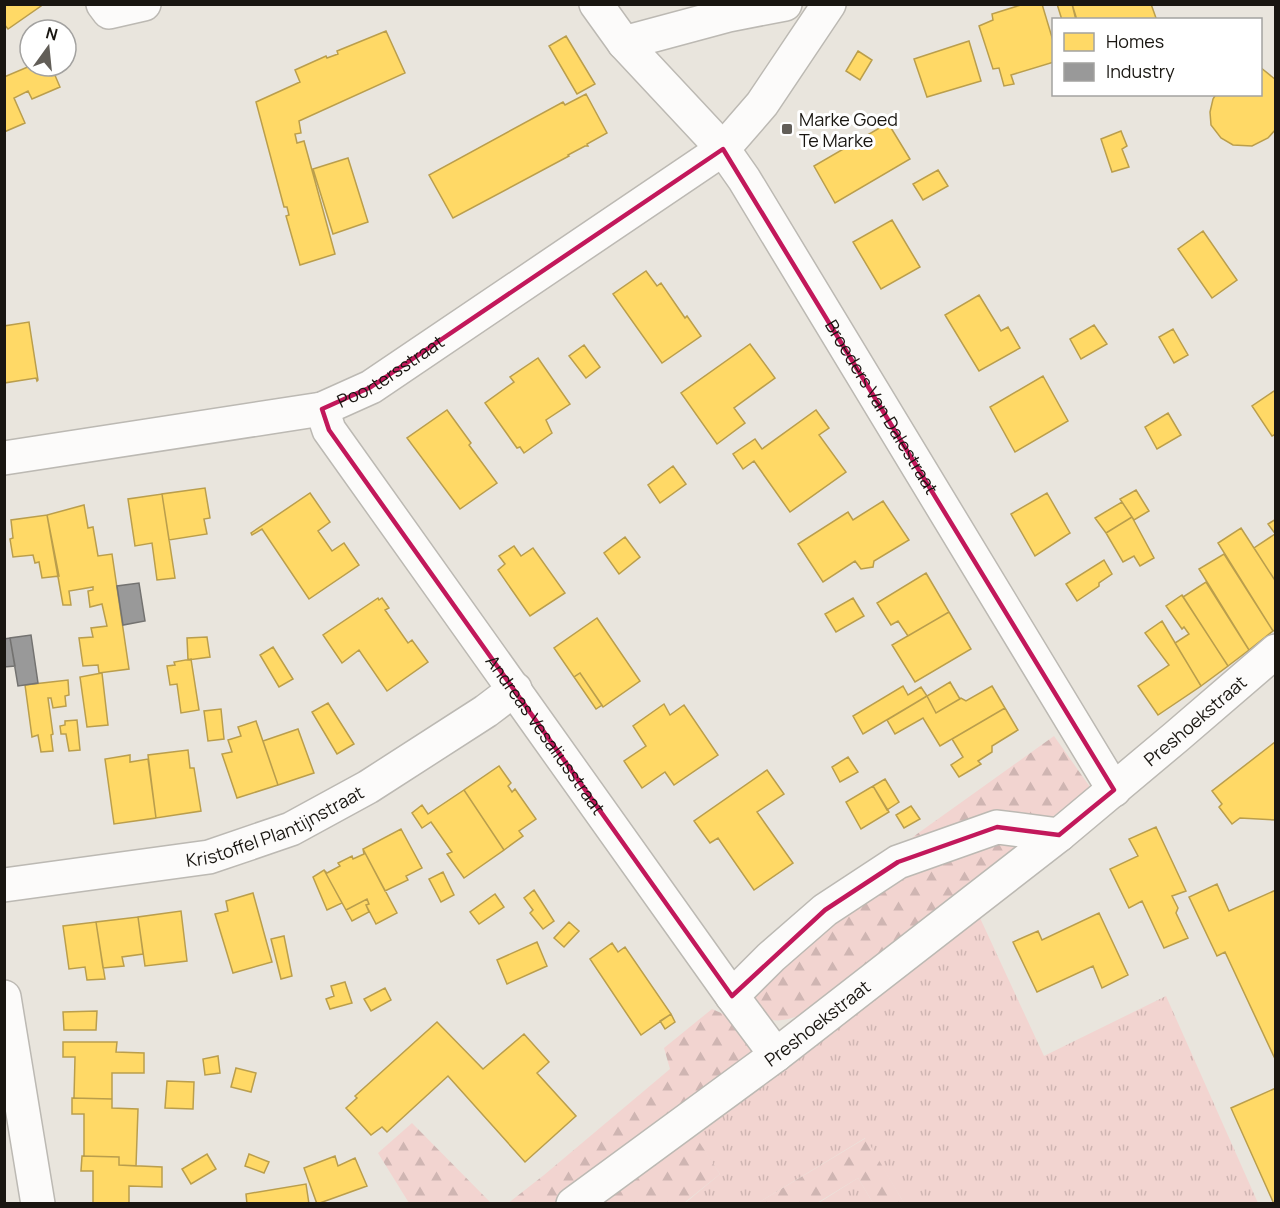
<svg xmlns="http://www.w3.org/2000/svg" width="1280" height="1208" font-family="Manrope,sans-serif">
<defs>
<pattern id="grass-tufts" width="24" height="20" patternUnits="userSpaceOnUse" patternTransform="scale(1.5)"><rect width="24" height="20" fill="#f2d4d0"/><path d="M3 7l-1-3M5 7V3M7 7l1-3M15 17l-1-3M17 17v-4M19 17l1-3" fill="none" stroke="#cfb5b2"/></pattern>
<pattern id="forest-firs" width="22" height="20" patternUnits="userSpaceOnUse" patternTransform="scale(1.5)"><rect width="22" height="20" fill="#f2d4d0"/><path d="M5 1l3.5 6h-7zM16 11l3.5 6h-7z" fill="#cfb5b2"/></pattern>
</defs>
<rect width="100%" height="100%" fill="#e9e5dd"/>
<path fill="url(#grass-tufts)" d="M980,918l64,138 122,-60 92,207h-354l-39,-65 -107,65 -74,1 36,-30 -25,-37z
M858,1178l15,25 -56,1z"/>
<path fill="url(#forest-firs)" d="M1054,736l36,51 -282,225c-25,11 -52,17 -53,-20l92,-101 70,-57z
M712,1009l16,7 23,25 1,14 -71,59 39,60 -36,29 -177,1 37,-29 126,-106 -6,-21z
M412,1123l79,80h-82l-31,-50z
M866,1138l38,65h-31l-15,-25 -41,25h-59z"/>
<path fill="#ffd966" stroke="#ba9e4c" stroke-width="1.5" d="M4,4h36l1,2 -33,23 -4,-5z
M1024,4h18l12,40v18l-43,13 3,9 -10,2 -5,-18 -6,1 -14,-43 14,-6 -1,-6z
M1057,4h15l4,16h-14z
M1072,4h79l5,14 -2,2h-77z
M386,31l19,42 -106,48 2,12 -6,1 2,9 7,-2 31,113 -35,11 -14,-49 3,-1 -2,-8h-3l-28,-105 44,-20 -5,-12 31,-14 1,2 11,-4 -1,-3z
M566,36l29,48 -18,10 -28,-48z
M969,41l12,40 -54,16 -13,-38z
M858,51l14,9 -12,20 -14,-9z
M30,66h21l9,21 -28,12 -4,-8 -14,7 11,25 -21,9v-55z
M1260,67l16,13v49l-8,9 -16,8 -19,-1 -12,-7 -10,-13 -1,-13 3,-13 3,-5h44z
M586,94l21,39 -20,11 1,2h-3l-17,9 1,1 -116,62 -24,-43 134,-73 2,3z
M888,123l22,36 -75,44 -21,-37z
M1121,131l6,15 -5,3 7,18 -17,5 -11,-33z
M348,158l20,64 -35,12 -20,-65z
M938,170l10,16 -25,14 -10,-16z
M892,220l28,47 -39,22 -28,-47z
M1203,231l34,49 -25,18 -34,-49z
M646,271l11,15 4,-3 24,35 2,-2 14,20 -39,27 -49,-69z
M979,295l22,36 7,-4 12,21 -41,23 -34,-56z
M29,322l9,58 -1,1 -1,-3 -32,5v-57z
M1094,325l13,19 -26,15 -11,-20z
M1173,329l15,26 -14,8 -15,-26z
M750,344l25,34 -41,30 11,15 -28,21 -36,-51z
M584,345l16,22 -14,11 -17,-22z
M538,358l32,46 -24,16 6,13 -28,20 -4,-6 -3,1 -32,-45 29,-21 -4,-5z
M1043,376l25,45 -53,31 -25,-45z
M1274,391l2,3v40l-4,2 -20,-30z
M447,410l24,33 -2,2 28,38 -37,26 -53,-71z
M816,410l13,18 -10,7 27,37 -56,40 -36,-51 -11,8 -10,-15 22,-15 7,10z
M1168,413l13,22 -24,14 -12,-22z
M673,466l13,18 -26,19 -12,-18z
M205,488l5,30 -6,1 3,15 -38,6 -7,-46z
M1136,490l13,21 -15,9 -14,-21z
M310,493l20,29 -12,9 14,20 12,-8 15,22 -50,34 -47,-70 -10,6 -1,-2z
M1047,493l23,40 -35,23 -24,-42z
M162,494l13,84 -18,2 -5,-37 -17,3 -7,-47z
M883,501l26,39 -35,21 -1,6 -12,2 -6,-8 -32,21 -25,-38 50,-32 5,8z
M1122,502l10,15 -26,16 -11,-15z
M84,505l4,23 5,-1 5,29 14,-2 17,115 -30,4 -1,-8 -15,1 -4,-28 14,-1 -2,-9 16,-2 -5,-22 -12,3 -2,-16 5,-1v-3l-24,4 2,14h-8l-16,-90z
M47,515l12,61 -17,2 -3,-16 -4,1 -2,-8 -20,2 -3,-18 3,-1 -2,-18z
M1132,517l22,41 -14,8 -6,-10 -11,6 -17,-29z
M1276,519v16l-8,-11z
M1241,528l35,54v47l-3,2 -55,-88z
M1275,534l1,1v47l-22,-34z
M625,537l15,20 -21,17 -15,-21z
M514,546l7,10 12,-8 32,45 -35,23 -32,-46 7,-6 -6,-8z
M1224,554l49,77 -24,19 -50,-81z
M1104,560l8,14 -13,9v3l-22,15 -11,-17z
M926,573l23,39 -41,24 -10,-15 -7,4 -14,-22z
M1206,582l43,68 -21,16 -45,-69z
M1182,595l46,71 -27,20 -26,-43 14,-9 -5,-7 -2,2 -16,-23z
M378,598l1,2 3,-2 7,10 -4,2 23,33 4,-3 16,22 -41,29 -28,-41 -17,13 -19,-28z
M853,598l11,18 -28,16 -11,-18z
M949,612l22,37 -56,33 -23,-37z
M597,618l43,63 -37,26 -23,-34 -6,4 -20,-29z
M1162,621l39,65 -43,29 -20,-29 31,-21 -24,-32z
M207,637l3,20 -22,3 -1,-22z
M273,647l20,32 -14,8 -19,-32z
M191,659l8,51 -18,3 -4,-29 -7,1 -3,-19 8,-1 -1,-3z
M102,673l6,52 -21,2 -7,-50z
M580,673l22,32 -6,4 -22,-32z
M68,680l1,15 -4,1 1,10 -13,2 -2,-10h-3l5,36 -2,1 2,16 -12,1 -3,-17 -6,2 -7,-52z
M950,682l10,17 -24,14 -9,-17z
M903,686l5,9 13,-8 6,9 -64,38 -10,-18z
M992,686l13,22 -65,38 -17,-28 -28,16 -8,-14 40,-24 9,17 25,-15 5,3z
M328,703l26,41 -17,10 -25,-42z
M664,704l6,11 14,-10 34,50 -44,30 -9,-13 -23,16 -18,-27 22,-15 -13,-20z
M1005,708l13,22 -26,16v6l-14,9 3,3 -22,13 -8,-12 12,-8 -11,-18z
M221,709l3,30 -16,2 -4,-30z
M77,720l3,30 -11,1 -3,-17h-5l-1,-8 5,-1v-4z
M256,721l22,64 -41,13 -15,-44 10,-2 -4,-12 13,-4 -3,-9z
M298,729l16,44 -36,12 -15,-44z
M1275,742l1,78 -36,-2 -8,6 -13,-17 3,-3 -10,-13z
M188,750l2,18h4l7,43 -45,7 -8,-63z
M130,755v7l18,-3 8,59 -42,6 -9,-65z
M848,757l10,15 -18,10 -8,-15z
M499,766l12,17 -3,3 4,6 3,-3 21,30 -17,12 4,5 -19,14 -40,-60z
M767,770l17,24 -27,18 36,51 -39,27 -36,-52 -8,5 -16,-22z
M885,779l14,23 -12,8 -14,-24z
M873,786l16,26 -28,17 -15,-27z
M464,790l40,60 -40,28 -17,-24 5,-2 -21,-30 -9,6 -10,-15 10,-8 6,9z
M911,806l9,13 -16,9 -8,-13z
M1156,827l30,64 -14,5 6,12 -2,5 12,25 -24,10 -22,-47 -13,7 -19,-39 28,-13 -9,-17z
M401,829l21,39 -16,8 2,4 -23,11 -22,-42z
M363,849l34,64 -21,11 -10,-19 3,-1 -2,-5 -21,11 -22,-40 3,3 13,-7 -2,-3 14,-7 1,3 11,-5z
M324,870l18,33 -15,7 -14,-33z
M443,872l11,23 -13,7 -12,-23z
M1217,884l12,27 47,-21v171l-51,-109 -8,4 -28,-59z
M534,890l20,31 -11,8 -13,-16 3,-3 -9,-12z
M253,893l19,69 -39,11 -18,-59 13,-3 -2,-10z
M495,894l9,13 -25,17 -9,-12z
M367,899l2,5 -3,1 3,7 -17,9 -6,-11z
M181,911l6,50 -42,5 -7,-49z
M1099,913l29,62 -26,13 -9,-22 -56,26 -24,-50 25,-11 4,9z
M138,917l5,37 -21,3 2,9 -21,2 -7,-46z
M96,922l9,57 -18,1 -2,-13 -16,2 -6,-43z
M569,922l10,9 -15,16 -10,-9z
M284,936l8,40 -11,3 -10,-40z
M537,942l10,24 -40,18 -10,-24z
M612,943l6,9 7,-5 46,67 -30,21 -51,-76z
M345,982l7,21 -22,6 -4,-10 8,-3 -3,-10z
M385,988l6,12 -20,11 -7,-12z
M97,1011l-1,19h-32l-1,-18z
M671,1014l4,8 -10,7 -5,-8z
M437,1022l46,47 41,-35 25,28 -12,11 39,43 -51,46 -77,-86 -61,56 -5,-5 -11,8 -25,-27 11,-10 -2,-2z
M63,1042h54l-1,10 28,1v20h-32v26l-38,-1 1,-41h-12z
M218,1056l2,17 -15,2 -2,-16z
M236,1068l20,5 -5,19 -20,-5z
M167,1081l27,1 -1,27 -28,-1z
M1276,1088v116h-2l-43,-96z
M72,1098l40,1v9l26,1 -2,57 -17,-1v-8l-35,-1v-42h-12z
M207,1154l9,15 -25,15 -9,-15z
M249,1154l20,8 -5,11 -19,-7z
M82,1156l37,1v8l43,2v20l-33,-1v18h-36v-33h-12z
M335,1156l3,10 17,-8 12,28 -50,18 -13,-36z
M306,1184l3,20h-62l-1,-10z"/>
<path fill="#999" stroke="#737270" stroke-width="1.5" d="M139,583l6,38 -22,4 -6,-39z
M31,635l7,48 -20,3 -8,-48z
M10,638l5,28 -11,1v-28z"/>
<g fill="none" stroke-linecap="round" stroke-linejoin="round">
<g stroke="#bcb9b3" stroke-width="36">
<g id="minor">
<path d="M103,4l6,8 35,-8"/>
<path id="s1" d="M596,4l28,39 99,106 21,30 370,611"/>
<path d="M624,43l104,-28 57,-11"/>
<path id="s2" d="M322,409l7,21 403,566 44,59"/>
<path id="s3" d="M4,458l318,-49 49,-22 352,-238 39,-45 67,-100"/>
<path id="s4" d="M4,885l205,-28 82,-28 77,-42 118,-76 29,-22"/>
<path d="M732,996l39,-39 54,-47 73,-48 99,-35 62,8"/>
<path d="M4,997l34,207"/>
<path id="s5" d="M573,1204l203,-149 283,-220 117,-98 100,-86"/>
</g>
</g>
<use href="#minor" stroke="#fcfbfa" stroke-width="33"/>
</g>
<path fill="none" stroke="#c2185b" stroke-width="4.5" stroke-linejoin="round" d="M723,149l391,641 -55,45 -62,-8 -99,35 -73,48 -93,86 -403,-566 -7,-21 49,-22z"/>
<rect fill="#625e58" stroke="#fff" stroke-width="2" x="781" y="123" width="12" height="12" rx="3"/>
<g text-anchor="middle" dominant-baseline="central" stroke-width="6" stroke-linejoin="round" paint-order="stroke">
<g font-size="18" fill="#191611" stroke="#fff" text-anchor="start">
<text x="799" y="119">Marke Goed<tspan x="799" dy="21">Te Marke</tspan></text>
</g>
<g font-size="18" fill="#191611" stroke="#fff">
<text stroke="none"><textPath href="#s3" startOffset="400">Poortersstraat</textPath></text>
<text stroke="none"><textPath href="#s1" startOffset="496">Broeders Van Dalestraat</textPath></text>
<text stroke="none"><textPath href="#s5" startOffset="788">Preshoekstraat</textPath></text>
<text stroke="none"><textPath href="#s2" startOffset="396">Andreas Vesaliusstraat</textPath></text>
<text stroke="none"><textPath href="#s4" startOffset="279">Kristoffel Plantijnstraat</textPath></text>
<text stroke="none"><textPath href="#s5" startOffset="304">Preshoekstraat</textPath></text>
</g>
</g>
<rect width="1280" height="1208" fill="none" stroke="#191611" stroke-width="12"/>
<rect x="1052" y="18" width="210" height="78" fill="#ffffff" stroke="#a3a2a0" stroke-width="1.5"/>
<rect x="1064" y="33" width="30" height="18" fill="#ffd966" stroke="#a3a2a0" stroke-width="1.5"/>
<text x="1106" y="48" font-size="18" fill="#191611">Homes</text>
<rect x="1064" y="63" width="30" height="18" fill="#999999" stroke="#a3a2a0" stroke-width="1.5"/>
<text x="1106" y="78" font-size="18" fill="#191611">Industry</text>
<g transform="translate(48 48) rotate(15)"><circle r="28" fill="#ffffff" stroke="#a3a2a0" stroke-width="1.5"/>
<path d="M0-4.5L10 22L0 15L-10 22Z" fill="#625e58"/>
<text y="-9" font-size="16" font-weight="bold" text-anchor="middle" fill="#191611">N</text>
</g>
</svg>
